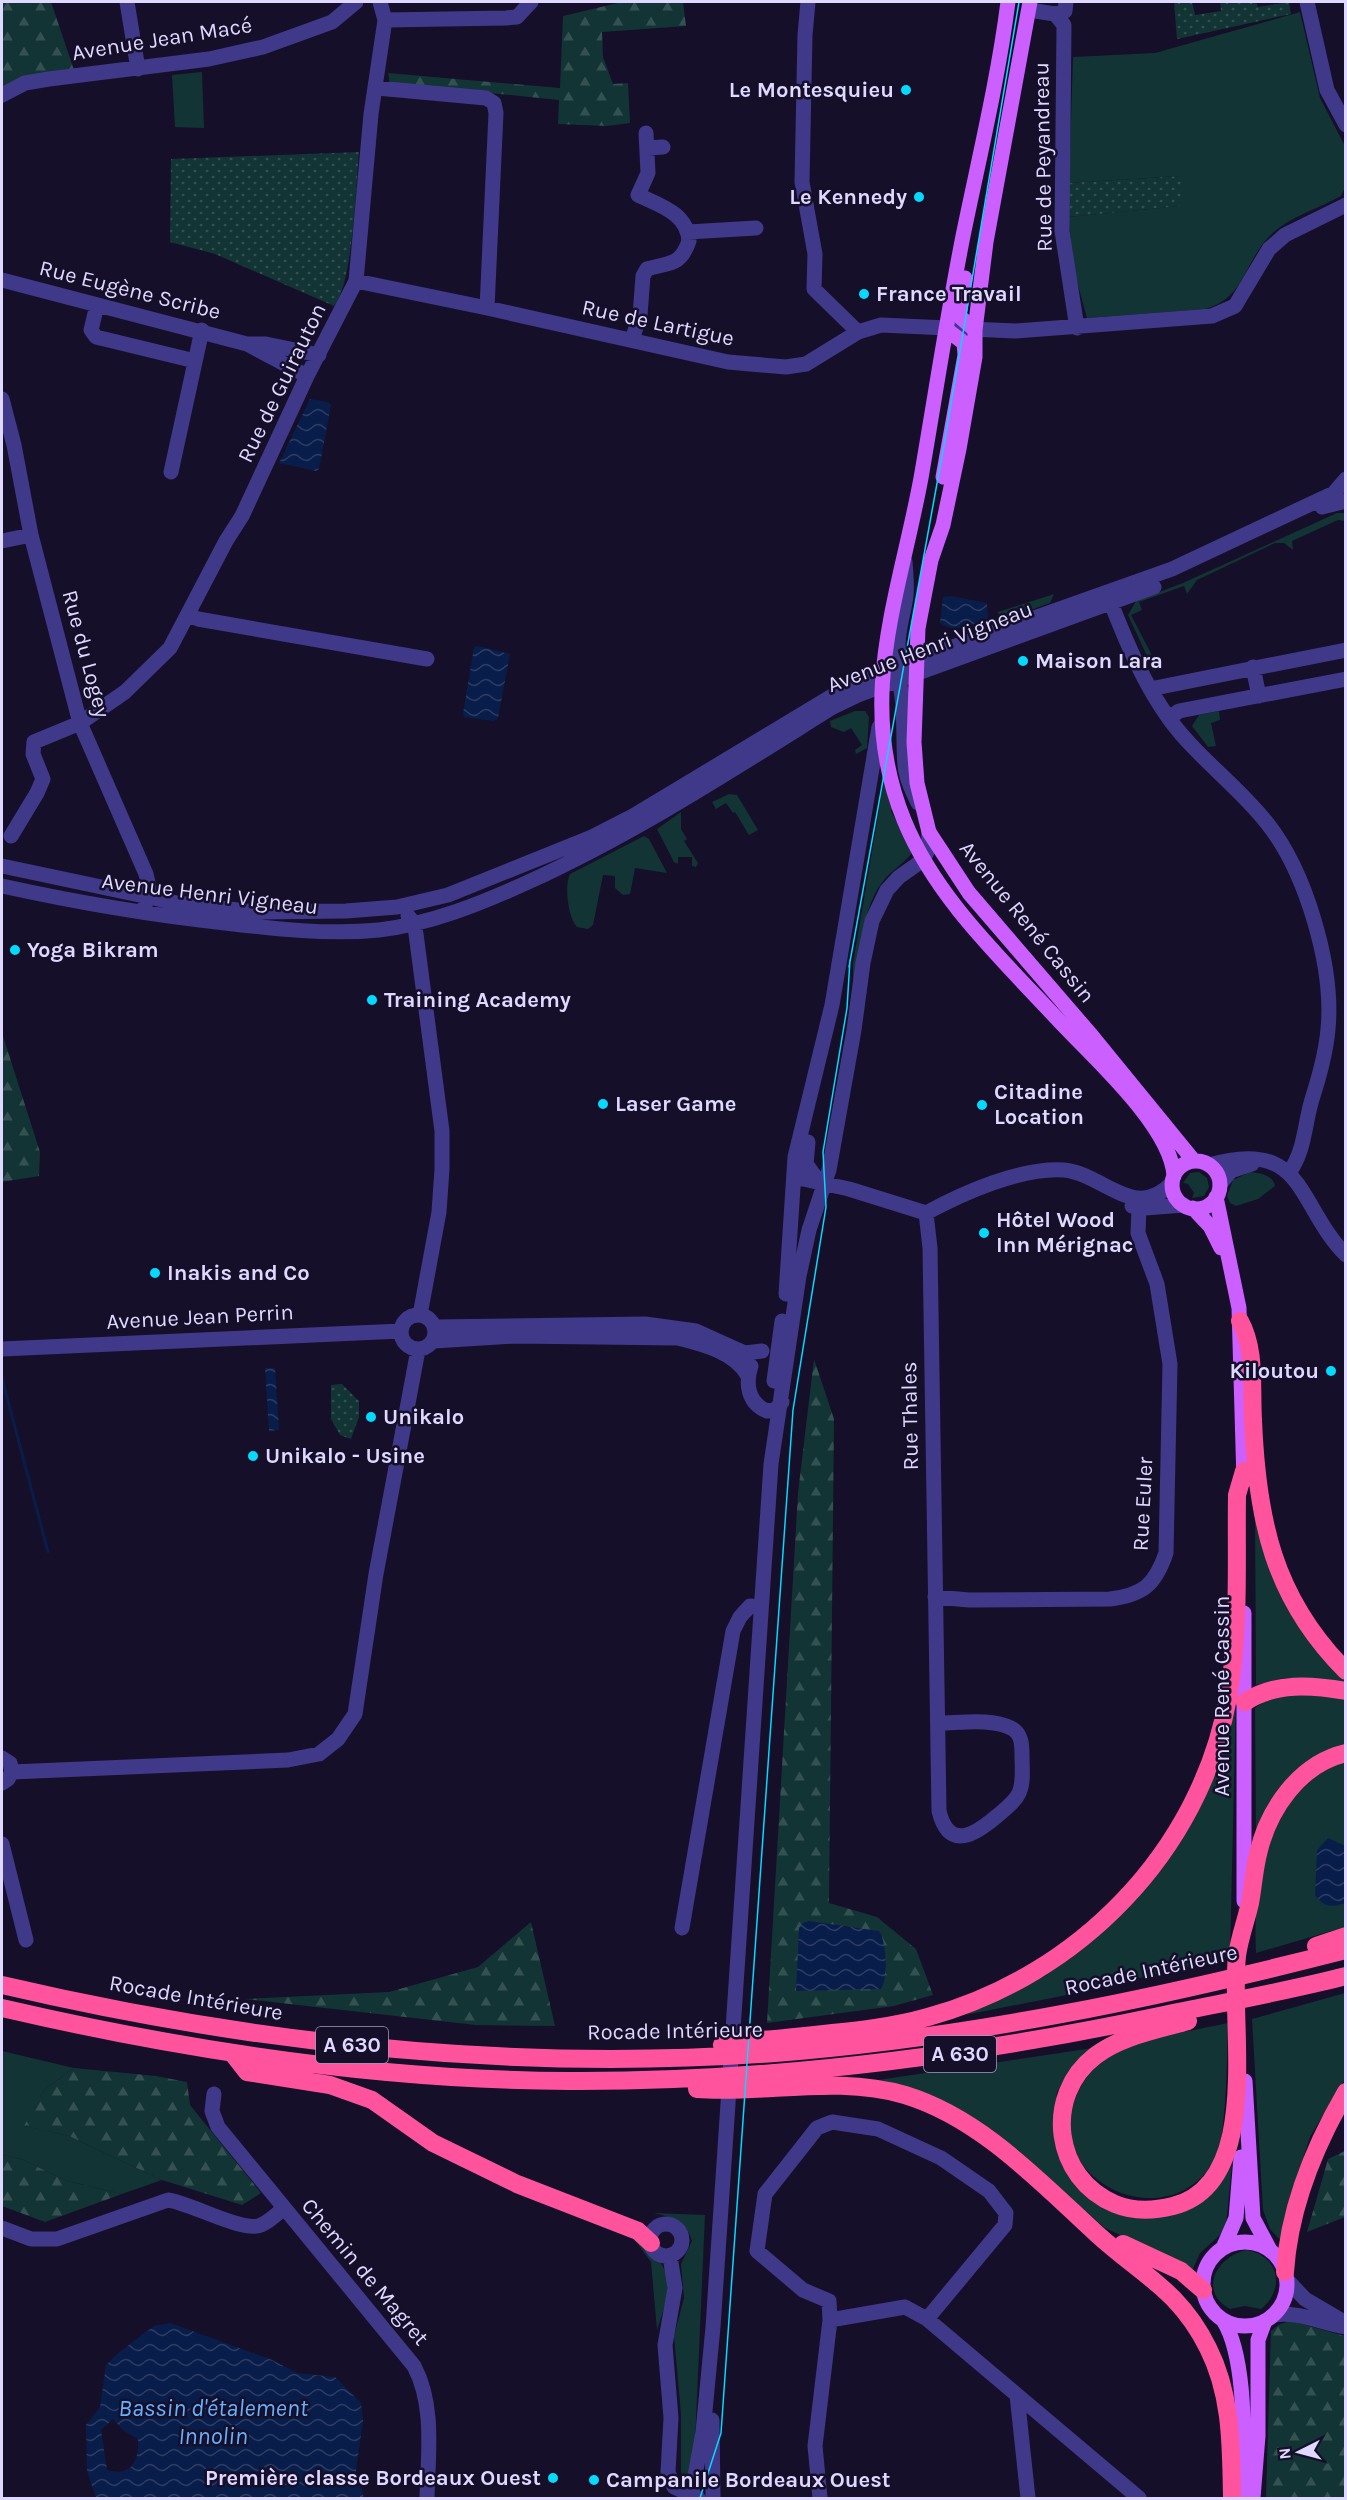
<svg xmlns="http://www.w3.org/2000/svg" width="1347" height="2500" font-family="Karla,sans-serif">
<defs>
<pattern id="forest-firs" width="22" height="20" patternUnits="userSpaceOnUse" patternTransform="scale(1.5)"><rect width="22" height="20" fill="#123434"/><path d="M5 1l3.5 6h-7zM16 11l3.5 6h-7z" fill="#345152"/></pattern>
<pattern id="garden-dots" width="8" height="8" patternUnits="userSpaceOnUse" patternTransform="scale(1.5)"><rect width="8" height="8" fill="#123434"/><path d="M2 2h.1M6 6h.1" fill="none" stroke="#345152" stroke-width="1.8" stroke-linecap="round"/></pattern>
<pattern id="water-waves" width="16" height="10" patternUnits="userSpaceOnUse" patternTransform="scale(1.5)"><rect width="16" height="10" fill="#091d4a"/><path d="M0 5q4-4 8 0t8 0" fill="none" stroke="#2c3d65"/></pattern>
</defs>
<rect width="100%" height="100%" fill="#150f2a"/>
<path fill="#123434" d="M1300,12l20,86 25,48v41l-4,9c-21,12 -49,20 -67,36 -31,27 -26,65 -69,77l-118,9 -12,-44 -7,-57 112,-11 -1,-20h2l-1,-10 -111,7 4,-126 82,-4z
M202,72l2,56 -29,-1 -3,-52z
M1337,513h8v8l-7,-1 -46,21 1,9 -9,-7h-9l-78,37 -10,14 -3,-8 -45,16 3,8 -11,5 28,54 -5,2 -26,-56 8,-14 47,-18z
M1054,594l-4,9 -50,18 -2,-9z
M855,711h10l4,6 -2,31 -11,6 -1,-4 7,-5 -11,-17 -7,4 -13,-5 -1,-6z
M1219,711l1,9 -9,3 5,23 -8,1 -16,-21 7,-11z
M885,776l9,30 -3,5 20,37v6c-9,11 -22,18 -30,30 -20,28 -19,67 -28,99v-20z
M729,794l8,1 21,35 -9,5 -14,-23 -2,1 -7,-10 -10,6 -4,-7z
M681,812v17l6,10 -3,2 14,22 -2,4 -4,-1v-9h-14v7l-4,-2 -17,-33z
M644,836l5,3 18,34 -32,-5 -5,26 -7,1 -8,-7v-12l-12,-1 -10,50 -5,4 -11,-2c-9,-9 -13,-42 -7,-53z
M1199,1172l8,6 2,9 -5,9 -12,2 2,-5 -6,-9 -5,-1 7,-10z
M1250,1172c10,1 23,3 25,14l-17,13 -22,7 -6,-3 -3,-7 6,-16z
M1255,1506l61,144 29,32 -61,-4 -28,7z
M1292,1693l53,5v47c-49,11 -70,45 -89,89l-1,-126 15,-11z
M1236,1696l-6,261 -168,39 -97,19 80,-39 78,-64 40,-45 29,-44 26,-57z
M1345,1761v166l-89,26c-4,-72 13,-164 89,-192z
M1345,1993v86l-35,58 -18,55 -11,49 -11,-12 -7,-19 -11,-191z
M1228,2023c-1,34 -1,67 -5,101 -1,8 -1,19 -4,27 -42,95 -183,31 -142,-57 7,-15 18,-29 32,-37 34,-21 80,-25 119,-34z
M1093,2048l-23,23 -13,21 -3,24 2,28 59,67 88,-11 16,-15 13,-20 -6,60 -5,9 -21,19 -7,16 -88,-41 -95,-83 -133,-62 1,-3z
M2,2051l72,17 -29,21 -20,37 44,10 93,44 -40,14 -55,-13 -46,-22 -19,-4z
M654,2213l51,2 -11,250 -6,16h-4l-3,-4v-63l-7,-78 10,-38 -3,-34 11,-23c-6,-21 -18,-23 -38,-28z
M632,2236l13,7c4,12 12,13 17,22 12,19 1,46 -5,65l-6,-68z
M1246,2250c33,5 40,39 15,59l-16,-3 -15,3c-32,-17 -14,-52 16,-59z"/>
<path fill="url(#forest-firs)" d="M2,2h49l25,74 -74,19z
M622,2h61l3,24 -84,6 1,25 10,27 15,-1 2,40 -23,3 -49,-2 1,-24 -169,-17 -2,-10 172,15 3,-72z
M2,1033l38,119 -1,24 -37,6z
M814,1359l20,60 -5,484 48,14 39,32 17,46 -39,11 -127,17 31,-530z
M531,1922l24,104 -79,-1 -232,-26 145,-7 89,-25z
M74,2068l82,8 31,6 3,23 71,88 -19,12 -80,-25 -93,-44 -45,-10 21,-37z
M1345,2151v66l-38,15 21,-73z
M2,2155l19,4 46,22 55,13 -77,28 -43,-16z
M1291,2321l54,15v162h-79l5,-167 9,-7z"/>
<path fill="url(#garden-dots)" d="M1174,2h18l3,13 26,-4 -1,-9h36l2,5 31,-5 2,12 -114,25z
M359,152c-3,32 -6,132 -25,154l-119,-52 -45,-12 1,-83z
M1181,176v30l-113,11 1,-34z
M342,1384l17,17v16l-8,22 -11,-4 -9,-16v-34z"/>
<path fill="url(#water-waves)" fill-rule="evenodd" d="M310,399l18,3 3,3 -12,64 -3,2 -37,-8z
M950,596l37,7 1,16c-15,5 -34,15 -48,4l3,-26z
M478,646l32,8 -12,64 -4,3 -30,-4 -1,-3 11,-67z
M265,1368h10l4,62 -10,1z
M1328,1838l17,8v57c-13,5 -21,4 -30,-8l2,-45z
M809,1921l70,10c8,11 9,47 2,58l-85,2 3,-63 4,-5z
M170,2323l100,36 27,14 38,4 26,26 2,18 -7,49 8,28h-268l-9,-27 -1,-46 14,-18 6,-42 11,-11 37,-28zM113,2419l11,12 14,8c1,22 -6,38 -31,31l-6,-40z"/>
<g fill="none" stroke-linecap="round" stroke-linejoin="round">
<path stroke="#091d4a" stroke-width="3" d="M2,1378l46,174"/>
<path stroke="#40398a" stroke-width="15" d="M127,2l11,67
M808,2l-3,33 -3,147 13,72 -1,35 44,43
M1307,2l20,88 19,35
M1029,10l26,4 9,11 -2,206 15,97
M1055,14l10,-3 1,-9
M385,20l121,-2 11,-1 14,-15
M377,88l109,10 8,5 2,10 -9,195
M2,95l23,-12 24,-4 160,-20 54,-12 69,-25 24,-20
M647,148l16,-1
M688,232l68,-4
M2,280l245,64
M356,281l131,27 241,54 58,5 20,-3 52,-32 23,-7 134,6 197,-15 23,-10 34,-57 16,-14 61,-30
M97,305l-6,25 5,7 99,24
M632,340l8,-25 3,-39 4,-7c22,-7 33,-2 42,-28 -2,-28 -28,-35 -51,-46l10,-22 -2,-40
M307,376l-60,-32h19l53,11
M2,399l12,46 17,90 49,188 66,151 3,13 -4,19
M171,472l31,-142
M1322,507l24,-6
M2,541l29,-6
M905,562c1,11 2,22 1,33 -2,24 -19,58 4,77
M1111,603c16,41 33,81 59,117 28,38 68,66 97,103 39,49 67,144 61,206 -2,23 -8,45 -15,67 -9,27 -7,53 -24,77
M189,615l9,4 229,40
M1253,667l6,29
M893,674c16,9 8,78 13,98 2,11 7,21 12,31
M1150,689l196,-39
M1169,718l10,-7 167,-32
M11,836l26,-43 6,-14 -10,-25 1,-12 46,-19 45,-31 45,-44 56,-107 16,-25 65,-140 49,-95 15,-167 14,-94 -5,-18
M2,866l175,37 78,9 91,-1 51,-4 51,-12 144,-58 41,-21 224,-135 315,-112 162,-76 12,-14
M2,886c73,16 148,29 223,37 51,6 103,12 154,7 51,-6 101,-26 147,-47 108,-49 206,-113 307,-176l25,-12 296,-108
M408,916l6,7 2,11 26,197v38l-3,43 -19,103
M808,1142l-2,22 13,18
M1209,1165c97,-28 87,40 137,90
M794,1177l55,12 77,24 4,35 9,563c10,41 37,23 58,5 8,-7 18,-14 22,-23 5,-11 3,-25 3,-37 0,-10 0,-23 -11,-28 -20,-10 -51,-5 -73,-5
M1220,1184l11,-13 21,-7
M1132,1206l13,2 39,-3
M926,1213c37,-20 95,-46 138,-43 40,4 71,52 108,13
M786,1294l9,-137 37,-152 47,-278
M401 1332a17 17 0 1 1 34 0a17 17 0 1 1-34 0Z
M435,1327l210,-3 51,7 49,22 17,-2
M434,1341l81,-5 163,2c24,6 57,14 70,38
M2,1349l399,-18
M751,1366c-6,18 -3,37 16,45l8,-1 7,-8
M774,1381l8,-60
M935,1597l34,3 141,-1c33,-4 45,-14 56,-46l4,-189 -13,-80 -19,-51 1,-25
M2,1758l8,5 2,9 -4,7 -6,4
M12,1772l276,-12 31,-6 19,-15 17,-25 21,-140 42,-224
M2,1844l24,96
M682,1928l51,-297 7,-14 10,-11 10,1
M214,2094l-2,17 6,16 196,239c21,39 14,89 13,132
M650 2240a16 16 0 1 1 32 0a16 16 0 1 1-32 0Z
M2,2228l29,11h26l111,-39c23,3 75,33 93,25 8,-3 16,-11 23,-17
M670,2256l5,32 -10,57 6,73 -3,54 6,15 24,11
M1287,2280l18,19 41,24
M1274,2315c24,-4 47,8 72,12
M830,2320l75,-13 22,12 90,76 11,103
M1017,2395l122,103
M712,2420l1,78
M691,2498l12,-66 10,-105 58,-863 28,-188 10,-46 20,-60 25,-140 9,-67 9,-42 15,-31 12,-13 24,-17 5,-10 1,-18
M820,2498l-5,-52 15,-126 -1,-19 -26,-11 -46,-39 8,-57 52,-66 15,-6 46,7 63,29 48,33 17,22 -1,12 -78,94"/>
<path stroke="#cb5fff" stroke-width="15" d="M1008,2c-10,78 -29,156 -45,234 -16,81 -28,161 -42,242 -22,119 -66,222 -17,342 32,79 100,141 157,203 34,36 110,104 113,153
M1030,2l-44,240 -11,88v27l-16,92 -16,76 -12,35 -13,68 -4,114 3,41 12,49 40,61 123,143 102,125
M965,278l-6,38 16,14
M943,477l22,-122 -1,-12 -18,-14
M1172 1185a24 24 0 1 1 48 0a24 24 0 1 1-48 0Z
M1216,1197l23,111 5,173
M1193,1208l17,18 11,22
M1244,1901v-288
M1245,2081l8,137 17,32
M1203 2284a42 42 0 1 1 84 0a42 42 0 1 1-84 0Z
M1223,2248l13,-30 5,-61
M1223,2320c25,39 20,131 21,178
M1253,2498l5,-62v-96l7,-19"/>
<path stroke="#ff539d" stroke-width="18" d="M1240,1321c16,29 11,66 13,99 4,99 20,178 93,251
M1245,1702c30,-20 67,-17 101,-11
M1316,1946l30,-10
M2,1985c252,59 513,87 773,68 193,-15 383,-55 571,-103
M2,2008c185,43 376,72 567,73 200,1 395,-24 590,-65 62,-13 125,-24 187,-40
M1188,2021c-31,9 -67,15 -93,35 -52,40 -41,123 20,148 19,8 38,7 58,2 91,-23 56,-181 64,-250 2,-17 9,-35 13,-53 3,-16 4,-33 8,-49 10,-44 41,-90 88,-101
M722,2045c17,-4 36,-5 54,-6 51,-6 103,-8 152,-22 150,-41 272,-165 300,-319 12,-66 8,-136 9,-203l7,-24
M233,2054l14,18 83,13 42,15 61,43 84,41 121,47 13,12
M697,2089c69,5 140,-14 208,6 76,23 136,88 193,140 44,40 81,55 110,113 24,47 23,99 24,150
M1123,2244l58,27 22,19
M1285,2272c4,-63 29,-125 61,-180"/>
<path stroke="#04daff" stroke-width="1.5" d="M849,967l95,-522 75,-443
M700,2498l21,-65 72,-1023 33,-203 -3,-55 24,-144 3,-48"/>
</g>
<g fill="#04daff" stroke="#150f2a" stroke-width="2">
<circle cx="906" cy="90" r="6"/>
<circle cx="919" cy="197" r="6"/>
<circle cx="864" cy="294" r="6"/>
<circle cx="1023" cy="661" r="6"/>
<circle cx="15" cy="950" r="6"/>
<circle cx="372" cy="1000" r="6"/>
<circle cx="603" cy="1104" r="6"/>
<circle cx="982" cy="1105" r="6"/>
<circle cx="984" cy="1233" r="6"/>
<circle cx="155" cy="1273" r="6"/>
<circle cx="1331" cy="1371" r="6"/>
<circle cx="371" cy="1417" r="6"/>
<circle cx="253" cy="1456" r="6"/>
<circle cx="553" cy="2478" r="6"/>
<circle cx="594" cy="2480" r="6"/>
</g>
<g text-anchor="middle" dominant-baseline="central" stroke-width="5" stroke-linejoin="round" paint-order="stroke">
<g fill="#150f2a" stroke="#a29cbf" stroke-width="1.5">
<rect x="316" y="2027" width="72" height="36" rx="4.5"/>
<rect x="924" y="2036" width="72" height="36" rx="4.5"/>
</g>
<g font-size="21" font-weight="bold" fill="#dfd8ff">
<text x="352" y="2045">A 630</text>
<text x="960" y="2054">A 630</text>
</g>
<g font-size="22" fill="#dfd8ff" stroke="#150f2a">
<text transform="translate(162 39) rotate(-9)">Avenue Jean Macé</text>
<text transform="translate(1043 157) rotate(-91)">Rue de Peyandreau</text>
<text transform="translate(130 290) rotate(14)">Rue Eugène Scribe</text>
<text transform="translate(658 323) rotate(12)">Rue de Lartigue</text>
<text transform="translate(282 383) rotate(-64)">Rue de Guirauton</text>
<text transform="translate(930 647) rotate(-21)">Avenue Henri Vigneau</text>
<text transform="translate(86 654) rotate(75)">Rue du Logey</text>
<text transform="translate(210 894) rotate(7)">Avenue Henri Vigneau</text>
<text transform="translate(1027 922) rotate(51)">Avenue René Cassin</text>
<text transform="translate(200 1317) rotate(-3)">Avenue Jean Perrin</text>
<text transform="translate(910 1416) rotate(-91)">Rue Thales</text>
<text transform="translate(1143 1504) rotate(-87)">Rue Euler</text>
<text transform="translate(1222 1696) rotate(-90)">Avenue René Cassin</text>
<text transform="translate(1151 1970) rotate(-12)">Rocade Intérieure</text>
<text transform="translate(196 1998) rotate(10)">Rocade Intérieure</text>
<text transform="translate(675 2031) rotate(-1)">Rocade Intérieure</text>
<text transform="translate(365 2272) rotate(50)">Chemin de Magret</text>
</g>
<g font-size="22" font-weight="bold" fill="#dfd8ff" stroke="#150f2a" text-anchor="start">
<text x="894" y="90" text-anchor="end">Le Montesquieu</text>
<text x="907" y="197" text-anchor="end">Le Kennedy</text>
<text x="876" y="294">France Travail</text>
<text x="1035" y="661">Maison Lara</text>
<text x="27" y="950">Yoga Bikram</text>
<text x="384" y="1000">Training Academy</text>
<text x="994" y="1092">Citadine<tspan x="994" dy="25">Location</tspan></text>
<text x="615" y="1104">Laser Game</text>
<text x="996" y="1220">Hôtel Wood<tspan x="996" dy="25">Inn Mérignac</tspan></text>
<text x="167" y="1273">Inakis and Co</text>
<text x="1319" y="1371" text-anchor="end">Kiloutou</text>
<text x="383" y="1417">Unikalo</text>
<text x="265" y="1456">Unikalo - Usine</text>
<text x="541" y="2478" text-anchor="end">Première classe Bordeaux Ouest</text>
<text x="606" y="2480">Campanile Bordeaux Ouest</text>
</g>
<g font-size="24" font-style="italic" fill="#66b1ff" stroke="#150f2a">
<text x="213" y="2408">Bassin d'étalement<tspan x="213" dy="28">Innolin</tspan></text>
</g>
</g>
<rect width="1347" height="2500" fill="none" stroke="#dfd8ff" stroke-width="6"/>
<g transform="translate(1299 2452) rotate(264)" stroke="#150f2a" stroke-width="4.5" paint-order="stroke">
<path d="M0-4.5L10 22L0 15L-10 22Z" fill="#dfd8ff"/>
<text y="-9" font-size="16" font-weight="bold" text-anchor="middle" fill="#dfd8ff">N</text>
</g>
</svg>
